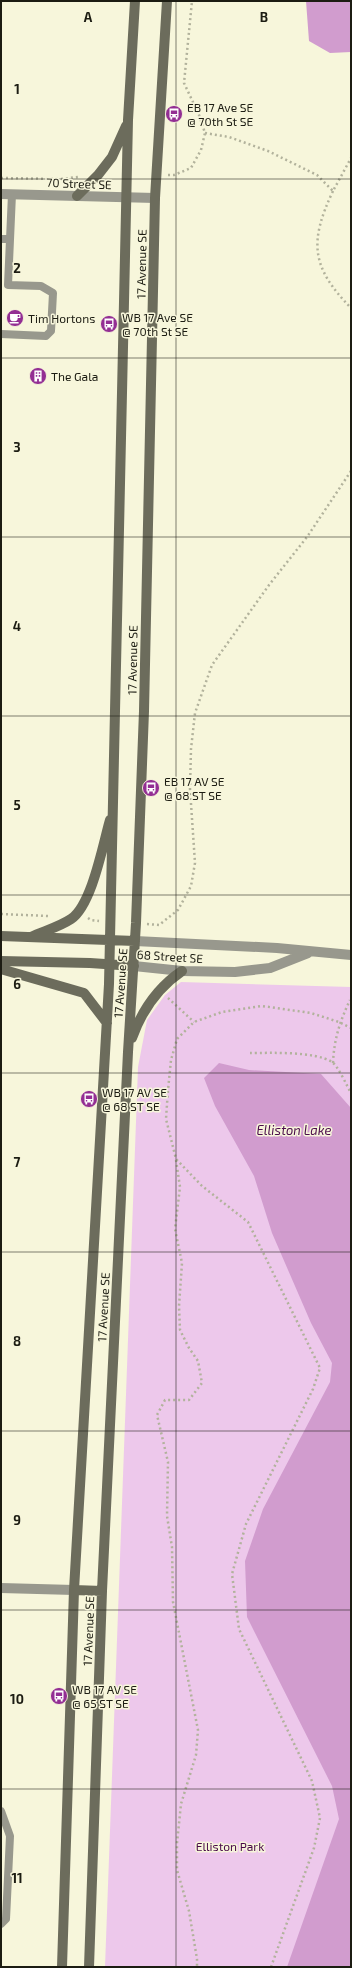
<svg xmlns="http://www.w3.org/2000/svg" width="352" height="1968" font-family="'Exo 2',sans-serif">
<rect width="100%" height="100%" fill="#f7f6db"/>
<path fill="#edc8eb" d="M181,982l170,5v980h-246l33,-900 9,-47 18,-25z"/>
<path fill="#d19cce" d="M306,1h45v51l-21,1 -21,-12z
M219,1063l30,7 72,4 30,34v859h-64l52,-148 -7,-33 -85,-169 -2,-56 18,-52 67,-127 2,-19 -21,-40 -39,-90 -18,-57 -39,-70 -11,-28z"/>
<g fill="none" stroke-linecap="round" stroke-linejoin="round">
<path stroke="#b2b29c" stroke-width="2.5" stroke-dasharray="2 3" stroke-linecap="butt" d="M205,133l24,4 39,14 49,24 16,16 18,-33
M168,175h6l17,-7 10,-18 4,-17 -6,-18 -15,-32 8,-82
M1,178l60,1 17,-2
M333,191c-24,51 -22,76 18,117
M1,914l47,2
M88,918l3,2 8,1
M147,924l12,1 19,-15 13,-24 4,-23 -5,-74 1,-40 4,-36 17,-48 57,-80 38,-48 44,-66
M168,998l26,24
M250,1053c20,0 65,-2 82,9 6,4 15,24 19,31
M333,1063c1,-24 7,-42 17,-63
M176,1160l4,27 -5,42 7,34 -3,43 1,24 9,18 9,13 4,22 -13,17h-24l-8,15 11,47 -1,54 5,31 1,55 25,128 -2,25 -15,49 -4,39v27l12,41 8,48v8
M271,1967l43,-119 6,-30 -8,-37 -73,-152 -7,-55 14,-50 67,-135 7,-21 -72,-146 -46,-36 -26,-27 -10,-40 2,-29 3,-30 6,-21 17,-17 28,-10 40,-6 49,7 28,9 12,6"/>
<path stroke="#98988d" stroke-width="8" d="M1,239h9
M1,334l45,2 5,-5 2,-38 -12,-7 -33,-1 4,-91
M1,1811l9,25 -4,83 -5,5"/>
<path stroke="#98988d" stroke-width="10" d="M1,194l154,4
M135,941l142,7 74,7
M134,966l48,5 53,1 35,-4 38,-15
M1,1588l73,2"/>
<path stroke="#6c6c5c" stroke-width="10" d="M77,196l21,-21 14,-18 14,-31
M1,936l134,5
M31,937c13,-6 28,-10 40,-18 21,-14 32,-75 39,-99
M1,961l89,2 44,3
M1,969l83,24 23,30
M132,1038c10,-28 25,-50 50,-67
M74,1590l28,1
M62,1967l12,-377 35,-606 19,-864 7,-119
M89,1967l13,-376 26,-539 8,-129 8,-212 11,-513 12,-197"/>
</g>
<path fill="none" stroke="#1c1c12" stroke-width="1" stroke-opacity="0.55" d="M176,1v1966M1,179h350M1,358h350M1,537h350M1,716h350M1,895h350M1,1073h350M1,1252h350M1,1431h350M1,1610h350M1,1789h350"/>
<defs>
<g id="bus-disc" transform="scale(0.9)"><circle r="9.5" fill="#932e93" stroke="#f7f6db"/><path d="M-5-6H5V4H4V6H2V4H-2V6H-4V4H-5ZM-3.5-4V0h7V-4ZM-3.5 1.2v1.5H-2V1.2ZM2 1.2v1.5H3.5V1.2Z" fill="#fff"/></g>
<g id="cafe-disc" transform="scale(0.9)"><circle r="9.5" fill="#932e93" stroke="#f7f6db"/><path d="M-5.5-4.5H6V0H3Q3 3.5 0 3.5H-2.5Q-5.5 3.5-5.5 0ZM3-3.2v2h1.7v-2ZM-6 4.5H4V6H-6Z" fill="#fff"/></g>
<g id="building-disc" transform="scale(0.9)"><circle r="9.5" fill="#932e93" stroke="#f7f6db"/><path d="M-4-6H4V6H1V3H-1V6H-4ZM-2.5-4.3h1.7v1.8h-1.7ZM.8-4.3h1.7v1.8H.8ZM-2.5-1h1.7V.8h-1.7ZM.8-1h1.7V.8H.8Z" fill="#fff"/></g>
</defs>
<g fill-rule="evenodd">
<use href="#bus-disc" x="174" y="114"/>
<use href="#cafe-disc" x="15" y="318"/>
<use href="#bus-disc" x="109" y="324"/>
<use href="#building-disc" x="38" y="376"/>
<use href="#bus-disc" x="151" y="788"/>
<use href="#bus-disc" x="89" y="1099"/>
<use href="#bus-disc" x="59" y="1696"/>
</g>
<g text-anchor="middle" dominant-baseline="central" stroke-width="3" stroke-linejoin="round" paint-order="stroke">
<g font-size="12" fill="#1c1c12" stroke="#f7f6db" text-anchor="start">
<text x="187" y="107">EB 17 Ave SE<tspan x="187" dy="14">@ 70th St SE</tspan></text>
<text x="122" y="317">WB 17 Ave SE<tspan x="122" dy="14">@ 70th St SE</tspan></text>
<text x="28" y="318">Tim Hortons</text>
<text x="51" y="376">The Gala</text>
<text x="164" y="781">EB 17 AV SE<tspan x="164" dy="14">@ 68 ST SE</tspan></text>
<text x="102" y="1092">WB 17 AV SE<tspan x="102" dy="14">@ 68 ST SE</tspan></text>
<text x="72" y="1689">WB 17 AV SE<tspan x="72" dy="14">@ 65 ST SE</tspan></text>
</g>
<g font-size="12" fill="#1c1c12" stroke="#f7f6db">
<text transform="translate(79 183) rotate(2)">70 Street SE</text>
<text transform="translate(141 264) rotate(-89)">17 Avenue SE</text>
<text transform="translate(132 660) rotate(-89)">17 Avenue SE</text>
<text transform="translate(170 956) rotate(4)">68 Street SE</text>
<text transform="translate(120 983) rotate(-86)">17 Avenue SE</text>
<text transform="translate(103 1307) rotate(-87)">17 Avenue SE</text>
<text transform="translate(88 1631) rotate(-88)">17 Avenue SE</text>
</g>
<g font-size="12" fill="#480748" stroke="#f7f6db">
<text x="230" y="1846">Elliston Park</text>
</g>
<g font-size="13" font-style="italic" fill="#4b0b4b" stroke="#f7f6db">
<text x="294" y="1130">Elliston Lake</text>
</g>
</g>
<g font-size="13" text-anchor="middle" font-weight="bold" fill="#1c1c12" stroke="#f7f6db" stroke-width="3" stroke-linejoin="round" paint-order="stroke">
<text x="88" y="22">A</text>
<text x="264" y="22">B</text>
<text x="17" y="94">1</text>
<text x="17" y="273">2</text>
<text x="17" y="452">3</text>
<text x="17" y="631">4</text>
<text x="17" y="810">5</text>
<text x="17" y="989">6</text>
<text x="17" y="1167">7</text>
<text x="17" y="1346">8</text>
<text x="17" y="1525">9</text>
<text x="17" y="1704">10</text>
<text x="17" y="1883">11</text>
</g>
<rect width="352" height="1968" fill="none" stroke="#1c1c12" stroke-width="4"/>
</svg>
